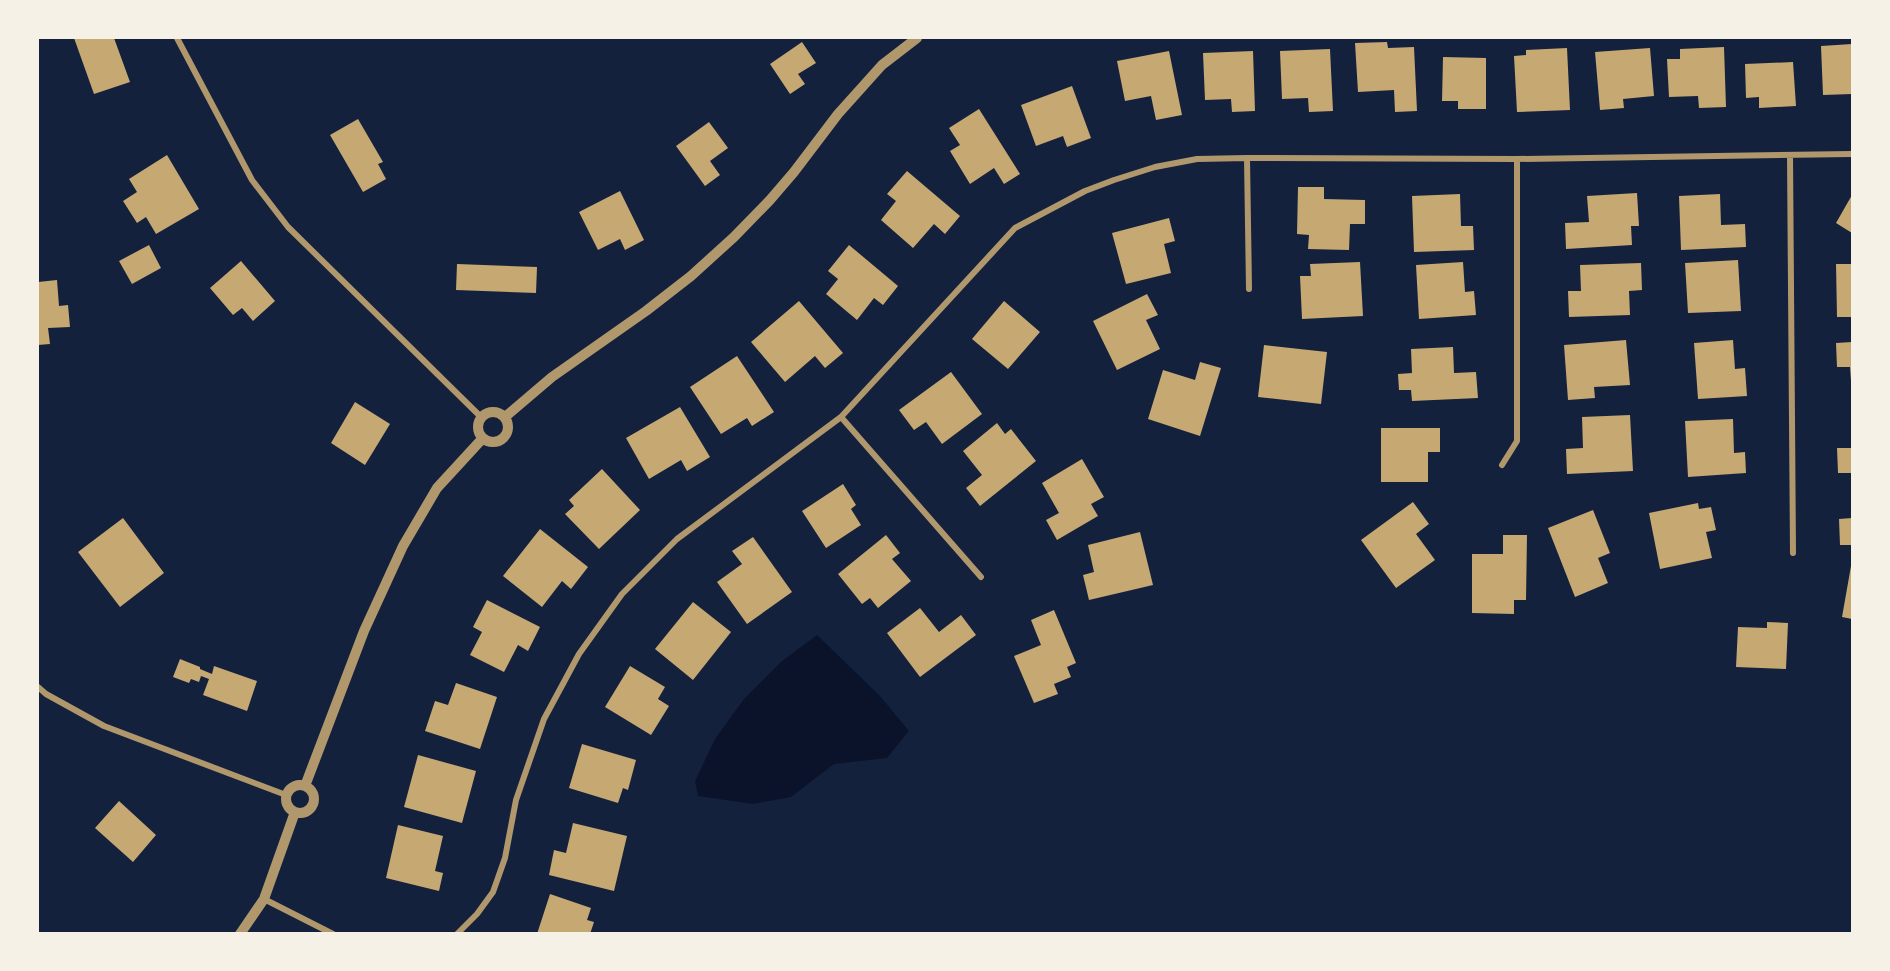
<svg xmlns="http://www.w3.org/2000/svg" width="1890" height="971" font-family="Quicksand,sans-serif">
<rect width="100%" height="100%" fill="#14213d"/>
<path fill="#0b132b" d="M817,635l63,61 29,35 -22,27 -53,6 -43,33 -38,7 -55,-8 -3,-15 20,-42 29,-40 37,-37z"/>
<path fill="#c6a872" d="M74,38h40l16,44 -36,12z
M802,42l14,21 -18,11 7,10 -15,10 -20,-30z
M1387,42l1,6 26,-1 3,64 -22,1 -1,-22 -36,2 -3,-49z
M1852,44v50l-29,1 -2,-49z
M1724,47l2,60 -27,1 -1,-12 -29,1 -2,-38h13v-10z
M1567,48l3,62 -53,2 -3,-56 12,-1v-5z
M1650,48l4,48 -31,3 1,9 -24,2 -5,-58z
M1330,49l3,62 -24,1 -1,-14 -26,1 -2,-48z
M1169,51l13,64 -26,5 -5,-24 -26,5 -8,-40z
M1253,51l2,60 -23,1 -1,-13 -26,1 -2,-47z
M1443,57l43,1v51h-28v-8h-16z
M1793,62l3,44 -37,2v-11l-13,1 -1,-34z
M1072,86l19,52 -24,9 -4,-11 -27,10 -15,-41z
M979,109l41,65 -16,10 -10,-16 -24,16 -20,-33 10,-6 -11,-17z
M358,119l25,43 -5,2 8,15 -23,13 -33,-57z
M709,122l19,26 -18,13 10,14 -15,11 -29,-40z
M167,155l32,54 -43,25 -10,-17 -9,6 -14,-22 14,-9 -8,-13z
M907,171l53,45 -15,18 -11,-10 -21,24 -32,-28 15,-19 -9,-7z
M1298,187h26v12l41,1v24h-15l-1,26 -41,-1 1,-14 -12,-1z
M620,191l24,49 -19,10 -5,-11 -22,11 -19,-38z
M1637,193l2,33h-8l1,19 -66,4 -1,-26 24,-1 -2,-26z
M1460,194l1,32h12l1,24 -60,2 -2,-56z
M1720,194l1,31 24,-1 1,23 -65,3 -2,-54z
M1852,195v38l-16,-10z
M1169,218l6,23 -11,3 7,29 -45,11 -14,-51z
M149,245l12,23 -29,16 -13,-23z
M849,245l49,41 -15,19 -9,-7 -17,22 -31,-26 12,-15 -10,-8z
M1738,260l3,51 -53,2 -3,-50z
M241,261l34,40 -22,20 -11,-13 -9,7 -23,-27z
M1360,262l3,54 -61,3 -2,-43h11l-1,-12z
M1463,262l2,30 9,-1 2,24 -57,4 -3,-54z
M1641,263l1,27 -13,1 1,24 -61,2 -1,-26h13l-1,-26z
M457,264l80,3 -1,26 -80,-3z
M1836,264h16v53h-15z
M57,280l2,26 9,-1 2,22 -22,1 2,16 -12,1v-63z
M1147,294l11,21 -12,5 14,29 -43,21 -24,-49z
M799,301l44,52 -18,15 -10,-12 -30,26 -34,-40z
M1004,301l36,31 -32,37 -36,-30z
M1626,340l4,45 -36,2 1,11 -27,2 -4,-55z
M1733,340l2,29 10,-1 2,28 -49,3 -4,-56z
M1852,342v39h-1l-1,-14h-13l-1,-24z
M1264,345l63,7 -6,52 -63,-7z
M1453,347l1,26 22,-1 2,26 -66,3 -1,-11h-12l-1,-16 14,-1 -1,-24z
M737,356l37,56 -22,14 -5,-8 -26,16 -31,-47z
M1200,362l21,6 -21,68 -52,-17 15,-49 32,10z
M951,372l31,42 -40,30 -16,-22 -12,8 -15,-20z
M355,402l35,22 -25,41 -34,-22z
M680,407l30,50 -23,14 -6,-11 -32,19 -23,-41z
M1630,415l3,56 -66,3 -1,-25 17,-1 -1,-31z
M1733,419l1,34 11,-1 1,21 -58,4 -3,-56z
M997,423l8,11 6,-5 25,32 -56,45 -14,-18 16,-13 -19,-24z
M1381,428h59v24h-12v30h-47z
M1837,448h15v25h-14z
M1082,459l22,38 -13,7 7,12 -41,24 -11,-20 13,-7 -17,-30z
M602,469l38,41 -41,39 -34,-35 9,-8 -5,-6z
M843,484l13,21 -5,4 10,16 -35,23 -24,-37z
M1413,502l16,22 -13,10 19,26 -39,28 -35,-48z
M1698,503l1,6 12,-2 5,23 -10,2 6,26 -52,11 -11,-56z
M1593,510l17,43 -12,5 10,25 -33,14 -27,-69z
M123,518l41,55 -44,34 -42,-55z
M1852,518v27h-12l-1,-26z
M540,529l48,38 -17,22 -9,-8 -20,26 -39,-31z
M1140,532l13,53 -64,15 -6,-25 11,-3 -6,-27z
M886,535l14,18 -8,6 19,22 -33,27 -8,-10 -8,6 -24,-30z
M1503,535h24l-1,65h-12v14l-42,-1v-59h31z
M753,537l39,55 -45,32 -30,-42 25,-18 -10,-13z
M1851,566h1v53l-10,-2z
M487,600l53,27 -12,24 -10,-6 -14,27 -34,-17 12,-23 -9,-5z
M693,602l38,30 -38,48 -38,-31z
M920,608l19,24 22,-17 15,20 -56,42 -33,-44z
M1054,610l22,53 -9,4 4,10 -17,7 4,10 -24,9 -20,-47 27,-11 -10,-25z
M1767,622l21,1 -2,46 -50,-2 2,-40 29,1z
M180,659l20,8v2l12,5 2,-8 43,15 -10,30 -44,-16 6,-16 -8,-3 -2,6 -8,-3 -2,4 -16,-6z
M630,666l35,21 -7,12 11,7 -18,29 -46,-28z
M456,683l41,14 -17,52 -55,-18 10,-30 13,4z
M582,744l54,16 -8,30 -5,-2 -5,15 -49,-15z
M418,755l58,16 -14,52 -58,-16z
M119,801l37,34 -23,27 -38,-34z
M573,823l54,13 -13,55 -65,-16 5,-25 12,3z
M398,825l45,11 -8,35 8,2 -4,18 -53,-13z
M550,894l41,14 -4,12 7,2 -4,12h-53z"/>
<g fill="none" stroke-linecap="round" stroke-linejoin="round">
<path stroke="#b1986c" stroke-width="6" d="M177,38l75,142 36,47 193,190
M1790,155l3,398
M1247,158l2,131
M841,417l140,160
M1502,465l15,-24v-282
M38,687l8,7 58,32 182,69
M264,899l69,35
M457,934l20,-20 16,-22 12,-34 11,-58 28,-81 35,-65 43,-60 55,-55 164,-122 174,-189 70,-37 29,-11 41,-13 42,-8 50,-1 270,1 335,-5"/>
<path stroke="#b1986c" stroke-width="10" d="M478 427a15 15 0 1 1 30 0a15 15 0 1 1-30 0Z
M505,417l47,-40 94,-66 45,-35 43,-39 36,-37 24,-28 44,-58 44,-49 35,-27
M286 799a14 14 0 1 1 28 0a14 14 0 1 1-28 0Z
M305,786l59,-155 39,-85 34,-58 46,-50
M240,934l24,-35 31,-87"/>
</g>
<rect width="1890" height="971" fill="none" stroke="#f6f1e7" stroke-width="78"/>
</svg>
